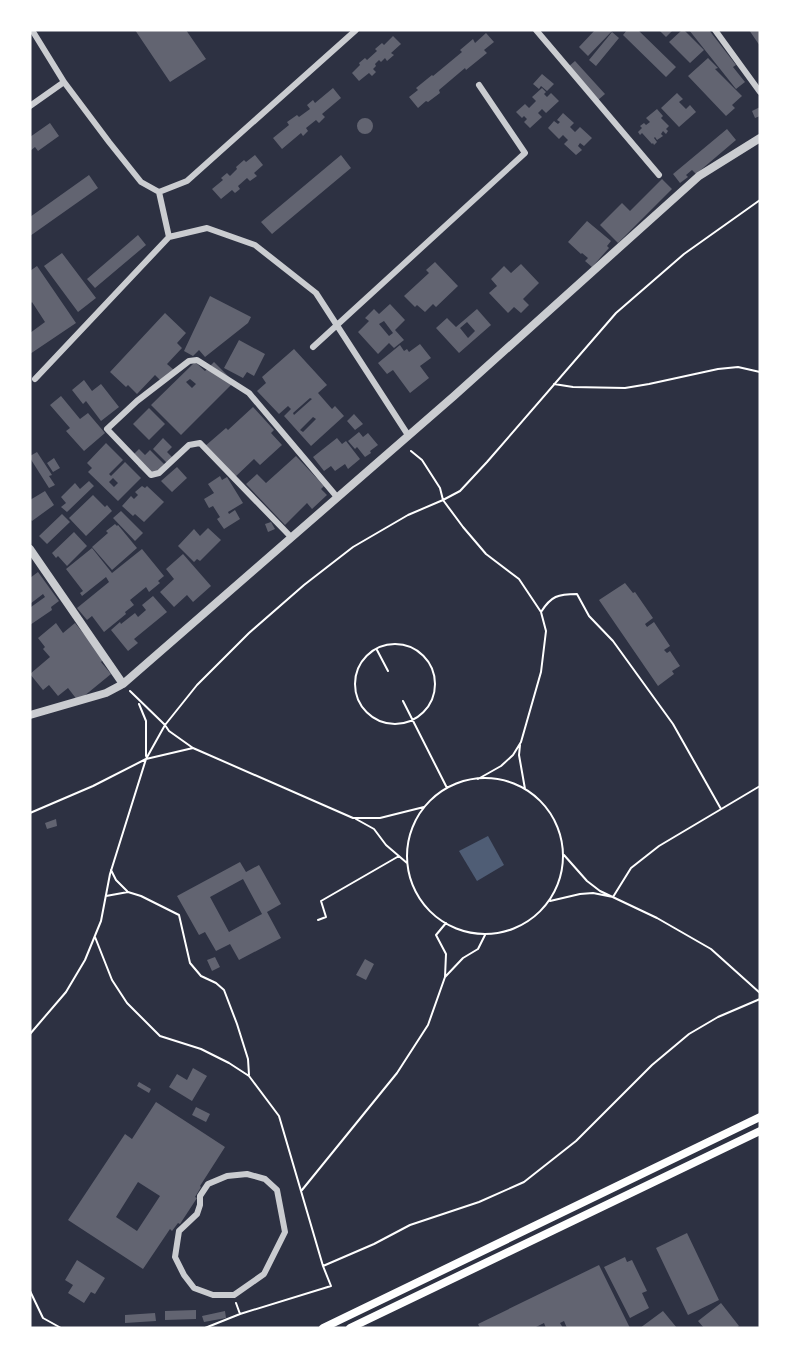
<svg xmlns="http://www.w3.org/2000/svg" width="790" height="1358" font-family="'Titillium Web',sans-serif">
<rect width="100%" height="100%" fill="#2d3142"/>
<path fill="#4f5d75" d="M488,836l16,29 -27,16 -18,-30z"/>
<path fill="#626471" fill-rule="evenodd" d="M135,30h51l20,29 -36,23z
M595,30h18l-25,26 -9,-9z
M627,30h11l38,37 -10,10 -43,-42z
M659,30h14l-7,7z
M682,30h2l20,20 -14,13 -21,-21z
M689,30h20l27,35 -3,2 12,15 -9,7z
M749,30h11v16z
M612,32l7,6 -23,28 -7,-6z
M486,33l8,9 -10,8 3,3 -21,17 -1,-2 -26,22 1,3 -12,9 -2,-1 -8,7 -9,-11 9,-7 -2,-2 16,-13 1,1 29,-24 -2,-2 13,-11 2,4z
M393,36l8,8 -10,9 3,2 -7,6 -2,-3 -4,4 -2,-2 -4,4 1,2 -3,3 3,3 -4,4 -3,-3 -10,8 -7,-8 8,-8 -1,-2 6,-5 2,2 10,-9 -2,-2 7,-6 2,2z
M708,58l10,10 -3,1 27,27 -10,9 3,3 -9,8 -38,-40z
M575,61l30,33 -7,6 -30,-33z
M542,74l12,10 -7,7 -6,-5 -2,3 -6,-5z
M333,88l8,10 -19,16 3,3 -6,6 -3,-3 -10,8 2,3 -5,5 -2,-3 -19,16 -9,-11 16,-13 -2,-3 10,-7 2,2 11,-8 -3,-4 6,-5 2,3z
M542,88l4,4 -2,2 3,3 4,-4 8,8 -13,12 -4,-4 -4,4 4,4 -12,11 -6,-6 3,-3 -3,-3 -2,2 -6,-6 9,-8 4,4 7,-7 -4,-4z
M677,93l6,6 -4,3 7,7 4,-4 6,7 -17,15 -18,-19z
M760,107v9l-5,2 -3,-7z
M657,109l6,7 -2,2 8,8 -3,3 2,2 -2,3 -3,-3 -2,3 2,2 -6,4 -2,-3 -1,1 3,4 -3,3 -1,-2 -1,1 -10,-11 -2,2 -2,-3 4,-4 -2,-2 4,-3 2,2 4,-3 -4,-4z
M563,113l11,10 -4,4 5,5 5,-5 12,11 -8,8 -4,-3 -2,3 4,4 -6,5 -12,-11 4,-4 -5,-5 -4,4 -11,-11 6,-7 4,3 2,-2 -3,-2z
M357 126a8 8 0 1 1 16 0a8 8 0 1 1-16 0Z
M50,123l9,13 -21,15 -3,-4 -5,4v-14z
M727,129l9,11 -40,34 -4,-4 -6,5 2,2 -8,6 -7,-9z
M255,155l8,10 -9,8 3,3 -7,5 -3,-3 -9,8 2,3 -5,4 -3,-3 -11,9 -9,-10 11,-9 -2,-2 6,-5 3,3 7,-7 -1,-2 8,-7 2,2z
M341,155l10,13 -79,66 -11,-12z
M89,175l9,13 -68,48v-19z
M662,179l10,10 -54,54 -18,-18 22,-22 8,8z
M587,221l24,20 -4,5 2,2 -17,19 -7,-6 3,-3 -6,-5 -1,1 -13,-12z
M138,235l8,10 -51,43 -8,-9z
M62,253l34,45 -18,14 -34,-46z
M435,262l23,24 -22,21 -3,-3 -8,8 -8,-7 -2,2 -11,-11 25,-23 -3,-3z
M521,264l18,19 -16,16 6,6 -8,8 -7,-6 -6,6 -19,-20 8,-7 -6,-7 13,-13 7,7z
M37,266l39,57 -46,31v-21l15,-11 -13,-20 -2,2v-33z
M210,296l41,21 -3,6 -43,34 -6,-7 -6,6 -9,-5z
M390,304l15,16 -10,10 9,10 -10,8 -5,-5 -11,11 -20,-22 11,-11 -4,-3 9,-9 5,5zM384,321l9,12 -4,3 -10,-12z
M477,309l14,16 -32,28 -23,-25 11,-10 9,9zM467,322l8,9 -7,7 -8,-10z
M165,313l21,20 -9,10 5,5 -15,16 8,7 -12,12 -8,-8 -18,19 -9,-9 -2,2 -16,-15z
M239,340l26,14 -11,22 -7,-4 -4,6 -19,-10z
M420,344l11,14 -11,8 9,12 -19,15 -17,-23 -6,4 -9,-11 22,-18 4,6 3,-2 2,3z
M294,349l33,36 -9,8 14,16 3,-3 9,10 -33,30 -27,-30 7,-7 -3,-3 -9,8 -22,-23 9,-8 -4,-6zM310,398l2,1 -18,16 -1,-2zM313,417l3,2 -13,13 -3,-2z
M195,362l10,9 9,-9 20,20 -53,53 -30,-30zM190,379l6,5 -4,4 -6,-6z
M84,380l8,11 9,-7 18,23 -18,14 -15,-20 -3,3 -11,-14z
M61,396l19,23 8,-6 17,20 -21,18 -18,-20 4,-3 -20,-23z
M253,407l21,23 -3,3 11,12 -22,20 -6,-6 -21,20 -29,-32 22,-19 2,2z
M149,408l16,16 -16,16 -16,-16z
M354,414l9,10 -8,6 -8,-9z
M359,432l4,5 5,-4 10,12 -8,6 1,2 -6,4 -8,-10 -2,2 -7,-8z
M163,438l9,9 -5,5 7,7 -5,6 -16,-16z
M337,438l5,6 4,-3 14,18 -12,10 -3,-5 -10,7 -4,-5 -7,5 -11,-14z
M106,443l17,17 -14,14 2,2 14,-14 16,16 -23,23 -30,-29 4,-4 -5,-5zM113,478l5,5 -4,4 -5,-5z
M139,449l6,6 5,-5 17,17 -13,10 -3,-2 -2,2 -11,-11 2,-3 -9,-6z
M37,452l15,23 -3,1 6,9 -6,3 -19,-30v-2z
M296,456l28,30 -3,3 6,6 -15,14 -5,-6 -22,22 -39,-41 11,-10 9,9z
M54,458l6,10 -7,4 -6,-9z
M177,467l10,11 -15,14 -11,-11z
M220,476l2,4 5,-3 16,26 -15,9 1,2 6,-4 5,9 -16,10 -7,-10 3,-2 -7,-11 -4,2 -5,-9 10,-6 -6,-9z
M89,481l5,5 -27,26 -6,-5 5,-4 -5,-6 14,-14 5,6z
M142,486l3,2 2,-2 17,16 -20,20 -9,-8 -2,2 -11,-10 9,-10 3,3 4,-4 -3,-3z
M45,491l9,14 -22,16 -2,-2v-19z
M93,495l12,12 2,-2 5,6 -26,25 -17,-18z
M121,511l22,22 -8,8 -22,-23z
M62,514l8,8 -23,22 -8,-8z
M271,522l4,7 -7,3 -3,-8z
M115,524l2,2 1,-1 19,23 -25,22 -20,-23 16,-14 -2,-2z
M208,528l13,12 -21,21 -3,-2 -3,3 -16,-16 16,-17 6,7z
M74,532l13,14 -20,20 -9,-10 -2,2 -4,-5z
M92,548l20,25 30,-24 22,27 -6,5 2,2 -11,9 -3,-5 -16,13 4,5 -9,7 1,2 -22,18 -12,-16 -5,4 -10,-12 32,-26 -3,-5 -24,19 -2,-3 3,-2 -17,-22z
M183,554l28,32 -18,16 -6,-7 -13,12 -14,-15 14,-13 -8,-10z
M38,572l21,29 -8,6 1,3 -22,15v-20l1,2 14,-10 -2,-3 -13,10v-26z
M625,583l8,10 2,-1 18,26 -8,6 2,3 7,-5 16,24 -6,4 3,3 3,-2 10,15 -8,5 2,3 -16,12 -59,-86z
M153,596l14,16 -33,27 4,4 -10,8 -17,-21 9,-8 1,2 14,-11 3,4 8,-7 -4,-5z
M56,623l7,10 12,-10 29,36 -3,3 10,12 -33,27 -10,-13 -10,8 -9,-11 -6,5 -13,-16 20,-17 -7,-8 2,-2 -7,-9z
M56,819l1,7 -10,3 -2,-6z
M240,862l6,10 13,-7 22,39 -14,8 14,26 -42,22 -9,-16 -14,7 -11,-19 -6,3 -22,-39zM243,879l19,35 -33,18 -19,-35z
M215,957l5,10 -8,4 -5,-11z
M365,959l9,5 -8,16 -10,-5z
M193,1068l14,8 -15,25 -23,-14 8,-13 10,6z
M139,1082l12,7 -2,4 -12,-7z
M156,1102l69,45 -25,39 1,1 -6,10 2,1 -17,26 -2,-1 -6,8 -2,-2 -27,40 -75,-49 57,-86 7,5zM138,1182l22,14 -23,35 -21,-14z
M196,1107l14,7 -4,8 -14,-7z
M687,1233l32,67 -31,15 -32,-67z
M625,1257l2,5 5,-2 15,31 -5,2 7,15 -19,10 -26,-51z
M77,1260l28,18 -10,16 -4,-2 -7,11 -16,-10 5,-8 -8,-5z
M599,1265l31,63h-63l-3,-7 -4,2 3,5h-17l-2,-5 -10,5h-54l-2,-4z
M721,1303l18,23 -3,2h-32l-6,-7z
M196,1310v9l-31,1v-9z
M225,1311l1,7 -22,4 -2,-6z
M663,1311l14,17h-37z
M155,1313l1,8 -31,2v-8z"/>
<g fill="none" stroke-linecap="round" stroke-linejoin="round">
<path stroke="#fff" stroke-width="2" d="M554,384l19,3 52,1 24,-4 69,-15 20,-2 22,5
M411,451l11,9 18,28 3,12 20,27 23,27 33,25 22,33 5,19 -5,41 -20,70 -8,13 -12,11 -23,13
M541,612c10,-16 17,-18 36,-18l12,22 24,25 60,83 48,85
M355 684a40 40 0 1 1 80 0a40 40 0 1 1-80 0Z
M377,650l11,21
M130,691l35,34 4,6 24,17 160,70h27l44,-11
M403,701l44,87
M139,704l7,17v35
M520,745l-1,10 6,34
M407 856a78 78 0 1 1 156 0a78 78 0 1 1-156 0Z
M30,813l63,-27 53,-27 47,-11
M356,819l18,10 12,16 21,18
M564,855l23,26 13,10 57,27 54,31 49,44
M111,870l5,10 11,11
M106,896l22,-4 13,4 38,19 11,48 11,13 15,7 8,7 13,34 11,35 1,16
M550,901l30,-7 13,-1 20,4 18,-29 28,-22 101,-60
M318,920l8,-3 -5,-16 78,-45
M95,937l17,43 15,23 33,33 41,13 28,14 20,13 30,40 44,150 8,20 -91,28 -35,14
M445,977l1,-23 -10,-19 10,-12
M30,1034l36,-42 19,-32 16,-39 9,-47 36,-115 19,-34 32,-40 52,-52 55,-48 49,-38 55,-32 35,-15 17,-9 27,-29 129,-149 68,-59 76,-54
M302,1190l95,-117 31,-48 17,-48 18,-19 15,-9 7,-14
M323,1266l51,-22 36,-19 69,-23 45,-20 52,-41 76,-76 37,-31 29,-17 42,-18
M30,1291l13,27 18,10
M236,1303l4,11"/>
<path stroke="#caccd0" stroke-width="6" d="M32,30l32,52 45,60 32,40 18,10 28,-11 169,-151
M536,30l123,145
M715,30l45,62
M30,106l34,-24
M169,237l38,-9 48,17 61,48 92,142
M313,347l212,-194 -46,-68
M35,379l134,-142 -10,-45
M291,537l-91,-94 -11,2 -30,28 -8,2 -44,-46 30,-28 52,-40 8,-1 52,33 88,104
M247,1174l18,5 12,11 8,42 -21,42 -30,21h-21l-19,-7 -10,-13 -9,-18 4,-26 18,-17 3,-9v-9l8,-12 19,-8z"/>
<path stroke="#caccd0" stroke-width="8" d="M30,549l93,135
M30,715l76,-22 17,-9 331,-288 245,-220 61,-38"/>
<path stroke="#fff" stroke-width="8" d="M323,1328l437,-211
M350,1328l410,-197"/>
</g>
<rect width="790" height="1358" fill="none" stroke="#ffffff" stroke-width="63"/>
</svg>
